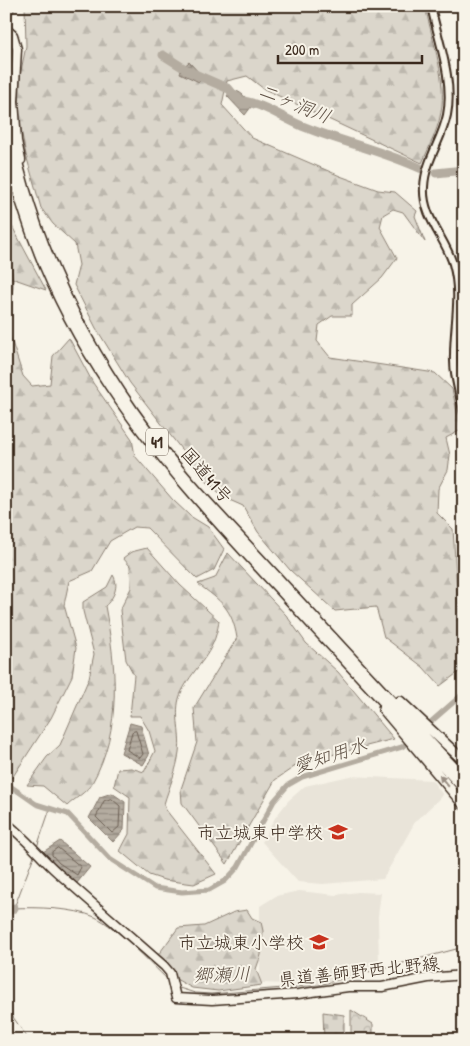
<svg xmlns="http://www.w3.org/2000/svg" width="470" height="1046" font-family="'Patrick Hand','Klee One',sans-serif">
<defs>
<pattern id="forest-firs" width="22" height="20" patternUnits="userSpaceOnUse" patternTransform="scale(1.25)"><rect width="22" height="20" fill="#dbd6cb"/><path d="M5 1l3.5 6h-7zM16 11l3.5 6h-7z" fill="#bdb8ae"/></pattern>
<pattern id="cemetery-stones" width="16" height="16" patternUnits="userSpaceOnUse" patternTransform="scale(1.25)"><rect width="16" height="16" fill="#dbd6cb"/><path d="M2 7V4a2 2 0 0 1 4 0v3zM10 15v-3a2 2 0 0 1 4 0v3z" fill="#bdb8ae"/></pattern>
<pattern id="park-crowns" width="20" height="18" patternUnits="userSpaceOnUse" patternTransform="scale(1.25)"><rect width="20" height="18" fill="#dbd6cb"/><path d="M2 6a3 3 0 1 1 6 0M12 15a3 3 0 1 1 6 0" fill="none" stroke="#bdb8ae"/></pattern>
<pattern id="water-rules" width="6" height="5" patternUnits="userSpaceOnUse" patternTransform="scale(1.25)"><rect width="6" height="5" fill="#b4aca0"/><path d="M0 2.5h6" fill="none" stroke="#948c82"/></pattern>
</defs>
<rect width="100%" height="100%" fill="#f7f3e8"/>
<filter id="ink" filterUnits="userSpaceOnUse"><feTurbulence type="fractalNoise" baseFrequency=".02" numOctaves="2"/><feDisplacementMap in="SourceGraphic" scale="10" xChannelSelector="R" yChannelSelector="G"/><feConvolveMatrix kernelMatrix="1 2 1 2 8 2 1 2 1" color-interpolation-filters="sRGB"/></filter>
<g filter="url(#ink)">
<path fill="#e9e4d9" d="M350,776l82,4 11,15 -28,27 -32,57 -60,5 -25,-2 -36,-40 13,-24 13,-17 17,-15z
M299,891l36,4 23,-3 23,1 -3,23 1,51 -64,18 -55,-2v-77l16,-10z"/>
<path fill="url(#forest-firs)" stroke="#8b8074" d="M25,6h400c6,29 20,70 17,99 -2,21 -12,40 -20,58l-158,-74 -17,-13 -20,5 -5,24 30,33 88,38 38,14 17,2 22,19 -2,5 10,26 -22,-30 -10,-3 -10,6 -3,12 17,31 -15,20 -30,27v11h-20l-13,9 -2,16 13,16 105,16 17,16 9,41 -15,8 4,17 -2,15 -10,19 -1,24 16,16 5,76 6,23v40l-24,18 -17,-19 -39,-30 -8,-30 -41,4 -45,-41 -32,-38 -15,-26 -18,-8 -20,-18 -75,-97 -34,-55 -22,-43 5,-20 -4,-21 -22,-20 -12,-16 -15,-53 -7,-36 1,-43 6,-30z
M6,215l40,75 -40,-14z
M6,310l4,26 13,40 9,10 18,-2 3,-28 16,-18 24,45 39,56 3,17 38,44 17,16 18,11 16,22 -10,21 -17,9 -50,-51 -13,-1 -24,14 -18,30 -23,10 -5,24 12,43 -4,28 -21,42 -39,60 -6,-5z
M147,548l33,37 39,36c-5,35 -23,43 -37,70 -10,19 0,42 -3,61 -2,18 -10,35 -15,52l2,6 50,64 -22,10 -30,-4 -15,-5 -29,-24 9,-17 1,-37 -16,-11 4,-17 13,-1 13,4 11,-21 -6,-20 -9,-15h-10l4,-41 -8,-15 -6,-50 11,-22 -1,-22 -7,-8 8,-6z
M228,553l58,62 20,28 32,29 56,67 -94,24 -25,17 -48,84 -45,-61 -1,-14 16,-47 -3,-34 43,-70c-5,-30 -16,-37 -39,-54l17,-6z
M113,575c7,11 0,24 -8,31 11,59 18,122 -13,177 -5,9 -18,16 -25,23l-24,-20 -16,-1 20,-28 13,-12 29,-67 5,-24 -11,-43v-9l24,-15z
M247,910l5,8 9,4 2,9 -2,24 -5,14 6,16 -44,6 -26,-3 -16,-9 -4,-11 -14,-13 20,-27 26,-2 30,-14z"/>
<path fill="url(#cemetery-stones)" stroke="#8b8074" d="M323,1012l21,3v25h-20z"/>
<path fill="url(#park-crowns)" stroke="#8b8074" d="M351,1010l22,14v13l-22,-1z"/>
<path fill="url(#water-rules)" stroke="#84786c" d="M189,62l13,14 -3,6 -19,-9 2,-5z
M231,90c9,0 18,9 20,17l-6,8 -18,-19z
M130,723l11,3 8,29 -6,10 -22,-12z
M112,793l13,9 -1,28 -11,12 -24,-24 11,-21z
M60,841l30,26 -13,16 -22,-17 -12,-14z"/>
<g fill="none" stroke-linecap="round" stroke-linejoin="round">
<path stroke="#6b5e52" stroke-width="1" d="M136,731l7,23 -3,4 -13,-8 5,-18z
M112,799l8,7 -1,21 -7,6 -16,-16 8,-16z
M58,848l23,19 -4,8 -18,-12 -7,-8v-3z"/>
<path stroke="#84786c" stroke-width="1" d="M6,250c5,17 13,40 0,55
M37,847l13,-38
M35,853l-21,55c22,-1 60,0 81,9 22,10 54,45 73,63
M176,987l19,6 16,1 108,-9 145,-38
M6,1007l23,33"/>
<path stroke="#b4aca0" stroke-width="5" d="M425,727l39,-34
M6,783l30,21 32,10 42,45 45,29 27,4 27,-2 16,-9 13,-14 36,-66 14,-16 14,-8 100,-30 9,-7"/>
<path stroke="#b4aca0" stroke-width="9" d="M163,55l27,17 39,17 9,11c24,3 43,17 64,26 39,16 82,25 120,43
M436,173l28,-3
M6,913l8,-5"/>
<g stroke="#3b2a1e" stroke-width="10">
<path id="minor" d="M431,6c7,34 23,74 16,109 -5,25 -22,46 -23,72 -2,30 21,50 29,77 9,32 1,59 1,91 -1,20 6,40 10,60"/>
</g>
<g stroke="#3b2a1e" stroke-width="11">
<path id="major" d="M6,15l4,-9
M6,29l7,6 4,14 -3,52 3,40 4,19
M6,162l6,15
M6,823c20,15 34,34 52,50l106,93 6,7 6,25 36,2 86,-6 50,-7h34l46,-9 36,-3"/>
</g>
<g stroke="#3b2a1e" stroke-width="12">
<path id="highway" d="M6,108c19,110 64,213 128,304 44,63 100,118 152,175 59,64 118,128 178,191
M6,142c38,189 147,312 274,448 61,67 123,132 184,199
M400,701l64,60
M383,709l81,96"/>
</g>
<use href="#minor" stroke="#f7f3e8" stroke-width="6"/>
<use href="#major" stroke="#f7f3e8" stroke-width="8"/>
<use href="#highway" stroke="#f7f3e8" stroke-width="9"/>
</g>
<defs><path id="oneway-solid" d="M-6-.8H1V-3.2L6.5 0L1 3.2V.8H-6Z" transform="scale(1.25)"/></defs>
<use fill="#998e83" href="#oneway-solid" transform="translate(444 781) rotate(-130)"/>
</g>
<defs>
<g id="school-bare" transform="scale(1.5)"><path d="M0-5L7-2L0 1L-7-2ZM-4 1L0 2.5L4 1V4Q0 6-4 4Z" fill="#c8321e" stroke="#f7f3e8" stroke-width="2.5" paint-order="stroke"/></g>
</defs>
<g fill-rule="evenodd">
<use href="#school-bare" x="338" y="832"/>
<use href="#school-bare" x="319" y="942"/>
</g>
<g text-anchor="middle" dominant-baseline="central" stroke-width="4" stroke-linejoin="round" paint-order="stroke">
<rect fill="#f7f3e8" stroke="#73665b" stroke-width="1" x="146" y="428.5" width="22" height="27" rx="4"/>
<g font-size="16" font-weight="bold" fill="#3b2a1e">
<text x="157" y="442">41</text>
</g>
<g font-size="18" fill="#3b2a1e" stroke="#f7f3e8">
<text transform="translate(207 475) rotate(49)">国道41号</text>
<text transform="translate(359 971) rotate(-6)">県道善師野西北野線</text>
</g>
<g font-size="18" fill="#3b2a1e" stroke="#f7f3e8" text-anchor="end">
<text x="323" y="832">市立城東中学校</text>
<text x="304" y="942">市立城東小学校</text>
</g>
<g font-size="19" font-style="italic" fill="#5f5145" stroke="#f7f3e8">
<text transform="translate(295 103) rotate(22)">二ヶ洞川</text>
<text transform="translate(330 755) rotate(-18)">愛知用水</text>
<text transform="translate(222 974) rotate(-1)">郷瀬川</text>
</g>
</g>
<rect width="470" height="1046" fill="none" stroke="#f7f3e8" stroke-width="25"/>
<rect x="12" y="12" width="445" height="1021" fill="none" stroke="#3b2a1e" stroke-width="2" filter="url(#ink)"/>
<path d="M278 55v8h144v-8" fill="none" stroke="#3b2a1e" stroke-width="2.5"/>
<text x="285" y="55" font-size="15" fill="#3b2a1e" stroke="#f7f3e8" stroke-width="4" paint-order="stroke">200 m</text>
</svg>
